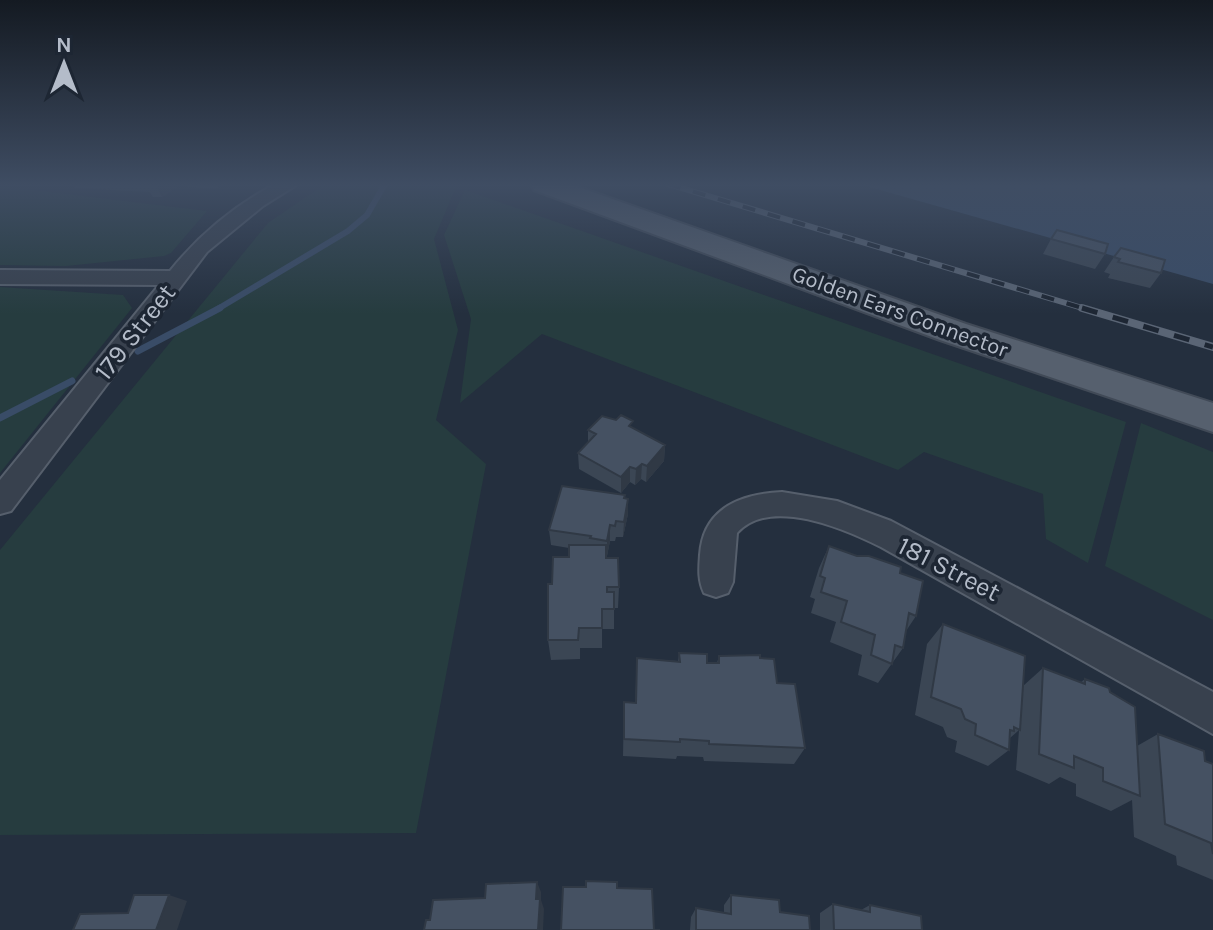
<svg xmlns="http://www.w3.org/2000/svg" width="1213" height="930" font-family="Karla,sans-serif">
<rect width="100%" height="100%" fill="#242f3e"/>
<path fill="#263c3f" d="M325,184h124l7,3 -22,52 24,91 -22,90 50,44 -70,369 -416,2v-285l268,-327z
M0,186l207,25 -36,42 -7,3 -98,10 -66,-1z
M465,190l661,232 -38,141 -42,-24 -3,-45 -119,-42 -26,18 -356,-136 -82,69 11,-84 -27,-84z
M0,287l123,8 9,13 -132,165z
M1141,423l72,29v168l-108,-54z"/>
<path fill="#394c67" d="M859,184h354v100z"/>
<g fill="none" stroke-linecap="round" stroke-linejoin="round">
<path stroke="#394c67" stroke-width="6" d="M216,310l132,-79 19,-16 18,-31"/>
<path stroke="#394c67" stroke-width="7" d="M138,351l82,-43
M0,418l72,-37"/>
<g stroke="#565f6c" stroke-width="4">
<path id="street" d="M275,184h23l-35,22 -56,46 -196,259 -11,3v-34l159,-195 -159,-1v-14l170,1c29,-36 64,-65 105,-87z
M782,492l55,9 54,20 322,171v42l-332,-187c-36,-18 -111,-51 -144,-14l-4,49 -5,11 -12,4 -12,-4c-6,-13 -5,-24 -4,-38 3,-47 41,-61 82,-63z"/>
</g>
<g stroke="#414a57" stroke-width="4">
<path id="primary" d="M531,184h39l396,140 247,79v29l-273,-92 -406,-150z"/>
</g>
<use href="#street" fill="#38414e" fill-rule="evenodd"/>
<use href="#primary" fill="#56606e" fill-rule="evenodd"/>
<g stroke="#5a6575" stroke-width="6">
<path id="rail-far1" d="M668,184l421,126"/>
</g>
<g stroke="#5a6575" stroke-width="8">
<path id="rail" d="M1082,308l131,39"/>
</g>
<use href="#rail-far1" stroke="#1d2633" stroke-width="4" stroke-dasharray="13" stroke-linecap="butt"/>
<use href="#rail" stroke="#1d2633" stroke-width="5" stroke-dasharray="16" stroke-linecap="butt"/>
</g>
<path fill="#3b4654" d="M72,184h150l-6,5 -38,-3 -16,11h-9l-3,-5 -75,-4z
M1051,239l54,15 -10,15 -52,-15z
M1114,257l47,16 -11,15 -42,-10 2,-4 -6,-2z
M633,428l32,17 -1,16 -18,21 -5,-3 -6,6 -5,-3 -9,11 -42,-24 -1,-16 10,-11v-12z
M625,498l3,16 -5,23h-7l-1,4h-5l-3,15 -1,-1 13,32 -1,21h-4v21h-12v19h-22v11l-29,1 -3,-20 4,-56 17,-27v-9l-18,-3 -2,-15z
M829,546l71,27 16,43 -10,15 -3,17 -25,35 -20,-8 4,-20 -32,-13 6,-20 -25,-9 4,-14 -5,-2 9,-29z
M943,624l80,62 20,-18 38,14 4,-3 25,13 27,54 21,-12 47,27 8,3v116l-36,-15 -1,-9 -42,-19 -2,-37 -21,11 -35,-15v-12l-16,-7 -11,7 -33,-14 3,-40 -9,8 -1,12 -21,16 -33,-14 2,-11 -10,-4 -4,-10 -28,-12 12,-71z
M679,653l28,10h10l2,-7 41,2 17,25 28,65 -11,16 -90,-3 -1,-4 -26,-1 -1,3 -53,-3 1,-54 11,1 2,-45 41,3z
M731,895l49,17 30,18h-120l1,-13 5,-9 28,5v-8z
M833,904l28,6 9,-5 52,25h-102v-17z"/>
<path fill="#303945" d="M155,184h22l1,2 -16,11z
M665,445l-1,16 -18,21 1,-16z
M642,464l-1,15 -6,6 1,-16z
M630,467v15l-9,11v-16z
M628,499v15l-5,23 1,-15z
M610,525v16l-3,15v-15z
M537,882l4,10v8l3,9 -1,21h-5l-2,-31z
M169,895l18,6 -10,29h-21z"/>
<path fill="#455162" stroke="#303945" stroke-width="2" d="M1057,230l51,14 -3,10 -54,-15z
M1121,248l44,12 -4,13 -43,-11 2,-3 -6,-2z
M621,415l12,6 -4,5 36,19 -18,21 -5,-2 -6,5 -6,-2 -9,10 -43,-24 18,-19 -8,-4 14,-14 14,4z
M562,486l63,9 -1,3 4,1 -4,23 -8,-1 -1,5 -5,-1 -3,16 -17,-3 1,-2 -42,-6z
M569,545h37v13h12l1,29h-12v5h7v17h-12v19h-23l-1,12h-30v-56h4l1,-27h16z
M829,546l28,10h12l32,11 -1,6 23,8 -7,35 -7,-3 -6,35 -8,-3 -3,19 -21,-9 4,-20 -34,-13 6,-21 -26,-9 4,-14 -5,-2z
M943,624l82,32 -5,74 -6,-3v4l-4,-1 -1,20 -34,-15 1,-11 -11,-5 -4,-10 -30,-12z
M679,653l28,1v9h12v-7l41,-1v3l14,1 3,24 18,1 10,64 -96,-4v-3l-29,-2v3l-56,-3v-37l12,1 1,-45 43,4z
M1043,668l42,16v-5l24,9 1,4 25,15 5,89 -37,-15v-13l-29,-12v12l-35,-14z
M1158,734l46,17 1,10 8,3v90l-2,-11 -46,-19z
M586,881l31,1v6l35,1 2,41h6h-99l2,-43h23z
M537,882l-1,17h4l-2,31h-114l2,-10h4l3,-20 52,-2 1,-14z
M134,895h35l-13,35h-83l7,-16 48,-1z
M731,895l48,5 1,12 29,4 1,14h-114v-22l35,6z
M833,904l37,8v-7l51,11 1,14h-88z"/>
<linearGradient id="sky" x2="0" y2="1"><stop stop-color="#141a22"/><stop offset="0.59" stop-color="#3f4d63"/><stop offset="1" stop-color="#3f4d63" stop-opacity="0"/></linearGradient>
<rect width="1213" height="314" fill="url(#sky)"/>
<g text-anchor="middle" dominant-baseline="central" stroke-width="7" stroke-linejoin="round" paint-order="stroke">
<g font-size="22" fill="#b4bcc9" stroke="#1d2633">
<text transform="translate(900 312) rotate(20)">Golden Ears Connector</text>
</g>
<g font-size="26" fill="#b4bcc9" stroke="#1d2633">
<text transform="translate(135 332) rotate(-52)">179 Street</text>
<text transform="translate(949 569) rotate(27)">181 Street</text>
</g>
</g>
<g transform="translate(64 64)" stroke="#1d2633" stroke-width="6" paint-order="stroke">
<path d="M0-6L14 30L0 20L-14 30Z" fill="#b4bcc9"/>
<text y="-12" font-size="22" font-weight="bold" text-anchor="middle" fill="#b4bcc9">N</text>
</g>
</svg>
